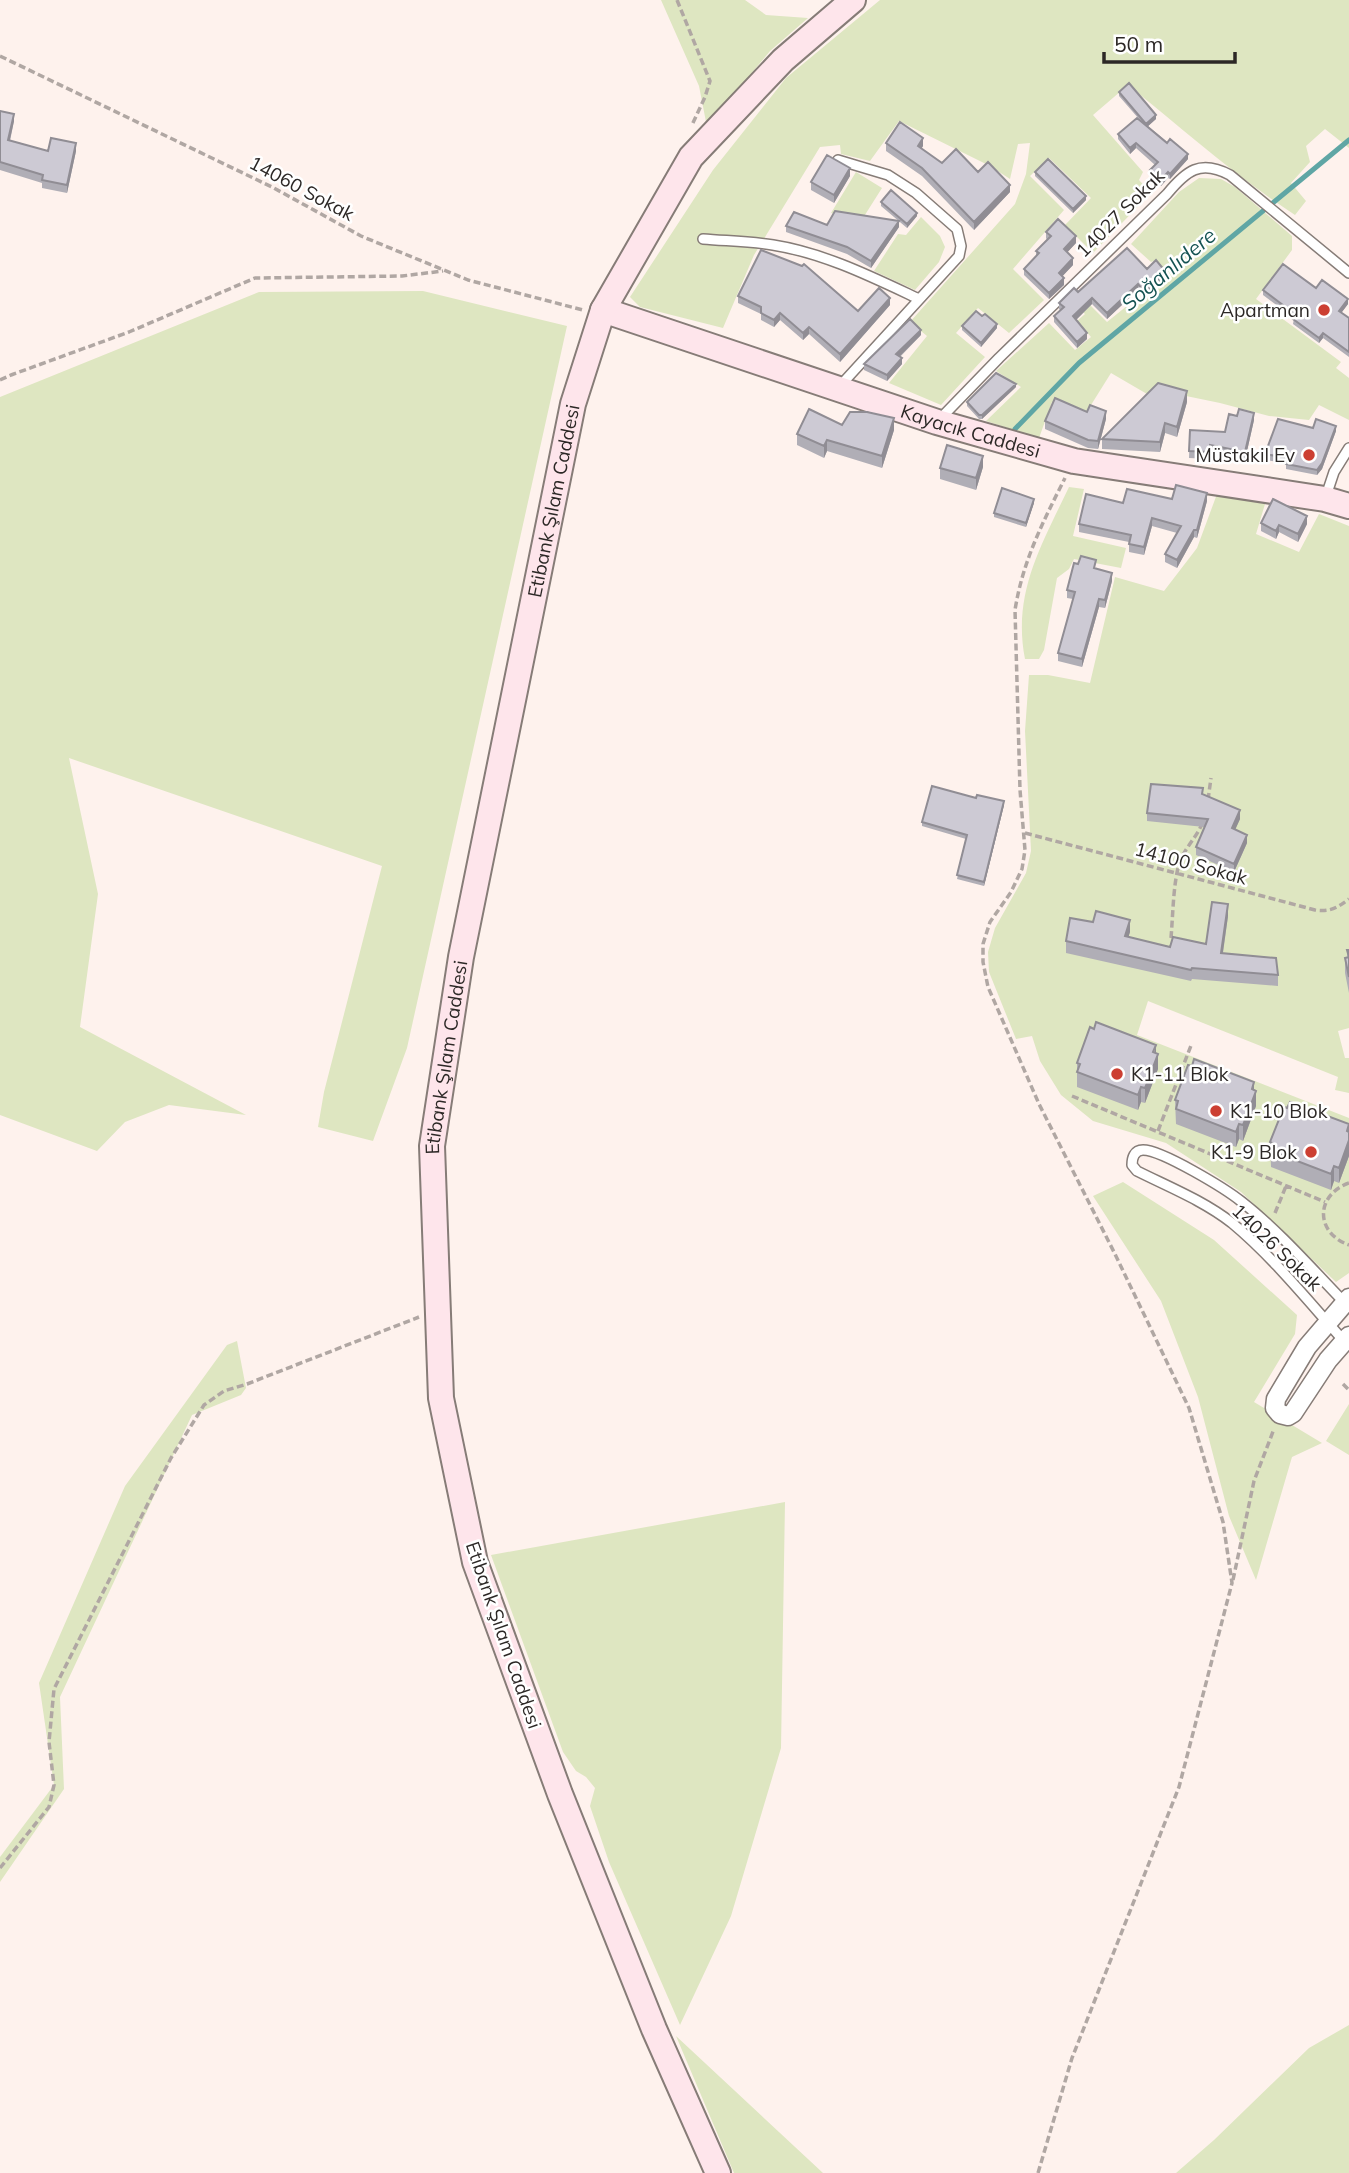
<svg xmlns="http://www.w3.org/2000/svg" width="1349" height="2173" font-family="Mulish,sans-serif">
<rect width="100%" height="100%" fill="#fef2ed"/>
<path fill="#dee6c1" d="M661,0h84l21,15 42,3 -38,33 -63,76 -8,-41z
M880,0h469v148l-24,-19 -19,17 4,16 -19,21 15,18 -11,14c-60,-39 -112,-86 -167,-130l-35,30 50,57 -4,8 12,13 -58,60 -28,-28 26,-27 -42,-40 -19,18 34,34 -51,59 31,31 -35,33 -31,-25 -22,25 29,24 -44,48 -52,-22 38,-47 -17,-14 105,-118 11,-30 4,-31 -12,1 -8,35 -20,-13 -91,-45 -29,40 -29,-7 -1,-9 -20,2 -66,108 -31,73 -83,-21 -10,-10 83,-127 73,-92z
M856,172l26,16 -19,30 -32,-5z
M1199,178l22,1 14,8 57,49v14l-36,49 85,63 -5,6 13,10v42l-30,-15 -10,15 -40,-4 -49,-13 -63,-13 -10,4 -36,-21 -25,40 -34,-11 -13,36 -53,-17 35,-34 -25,-16 53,-48 26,27 16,-13 -14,-16 8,-7 -13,-13 7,-7 28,28 31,-25 4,4 28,-24 -14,-17 -5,2 -20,-18 48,-52z
M921,217l19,19 5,11 -6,15 -24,28 -41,-19 24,-37 8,1z
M423,291l144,35 -160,722 -34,93 -55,-14 6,-35 58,-226 -313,-108 29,136 -18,133 166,88 -77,-10 -44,17 -28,29 -97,-36v-718l259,-105z
M1069,487l15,2 -11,47 53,12 -5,20 -47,-9 -5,10 -12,9 -13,72 -5,9h-14c-13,-66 17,-115 44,-172z
M1217,494l48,10 -9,30 43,18 20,-38 30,12v502l-11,3 7,27h4v35l-14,-3 3,-13 -190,-76 -11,34 212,83v155l-13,9 -95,-90 -75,-49 -73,-22 -32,-26 -21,-34 -8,-25 -16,3 -27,-67 -1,-20 7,-24 31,-55 5,-22 -6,-120 4,-56h19l42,8 25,-106 49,14 33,-43z
M1123,1182l91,58 83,75 -2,19 -41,68 68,41 -30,14 -36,123 -27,-64 -31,-119 -37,-96 -68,-105z
M237,1341l9,47 -5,7 -49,20 -132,282 4,92 -64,93v-25l54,-72 -15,-102 86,-197 102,-141z
M1349,1404v51l-23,-14z
M785,1502l-4,246 -50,168 -51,109 -71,-163 -19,-56 5,-18 -9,-11 -10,-6 -13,-19 -72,-197z
M1349,2025v148h-173l38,-33 95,-92z
M676,2036l147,137h-89z"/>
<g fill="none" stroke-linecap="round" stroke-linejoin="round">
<path stroke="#5fa6a5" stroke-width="5" d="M1015,429l64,-66 270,-223"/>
<g stroke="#867c77" stroke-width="12">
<path id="lane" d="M838,160l50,15 28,18 41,36 4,17 -2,10 -120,131
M703,239c23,2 47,2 70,6 51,8 99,32 146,54
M938,421l61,-63 168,-164c19,-23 33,-35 63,-19l119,98
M1326,496l8,-24 15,-24
M1344,1341c-36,-40 -71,-84 -112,-118 -28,-22 -63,-36 -95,-52l-5,-6c0,-7 2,-15 11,-15 19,0 83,39 99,52 37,29 70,67 103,101"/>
</g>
<g stroke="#867c77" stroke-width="21">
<path id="street" d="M1349,1298l-42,49 -31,52 -1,9 5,6 8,2 5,-3 35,-53 21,-24"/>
</g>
<g stroke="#867c77" stroke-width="28">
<g id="secondary">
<path id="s1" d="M603,310l334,112 137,39 251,38 24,7"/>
<path id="s2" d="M718,2173l-64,-144 -94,-235 -85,-232 -34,-164 -9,-252 29,-189 112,-553 30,-94 88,-153 92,-97 70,-60"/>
</g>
</g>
<path stroke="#b0a7a3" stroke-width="3.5" stroke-dasharray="7 3.5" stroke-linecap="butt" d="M677,0l33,81 -5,16 -13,28
M0,56l272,131 89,49 107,44 115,30
M0,380l11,-5 118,-43 126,-54 147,-2 41,-5
M1208,800l3,-22
M1025,833l290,77c15,2 22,-2 34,-11
M1171,938c2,-23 2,-52 8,-74 5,-15 17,-26 23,-40
M1072,1096l253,106
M1158,1131l34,-88
M1349,1183c-34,12 -34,50 0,62
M1275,1213l11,-27
M1343,1384l6,6
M1233,1580l21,-99 20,-52
M0,1868l49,-61 5,-22 -5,-43 5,-53 117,-231 33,-53 20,-14 23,-7 172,-67
M1038,2173l34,-115 107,-271 53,-204 -9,-61 -34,-114 -75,-156 -75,-148 -51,-117 -5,-25v-18l7,-22 21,-30 11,-23 3,-19 -5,-60 -5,-180c8,-50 28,-88 50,-132"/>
<use href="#lane" stroke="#fff" stroke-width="9"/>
<use href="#street" stroke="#fff" stroke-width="18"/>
<use href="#secondary" stroke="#fee5eb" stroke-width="24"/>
</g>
<path fill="#b0aeb6" d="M1119,92l37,27 -8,7 40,33 -18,20 -2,-1 -7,8 -11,-10v-6l5,-5 -19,-17 -6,6 -12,-15v-5l21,-15 -20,-23z
M0,111l14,10 -4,20 38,10h28l-9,42 -25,-5v-5l-42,-13z
M886,143l37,3 -2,3 21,14 36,9 32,20 -36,38 -52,-54 -36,-25z
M1035,172l51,28 -13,13 -38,-37z
M850,176l-16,27 -23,-13v-8z
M881,202l36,14 -10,12 -26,-22z
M827,225l72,2 -28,41 -24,-14 -61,-22v-6z
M1046,232l30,11 -9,9 6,13 -11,11 2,9 -15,14 -25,-24v-6l12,-13v-5l11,-11 -1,-2z
M1147,269l18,8 -22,19 -5,-6 -31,29 -15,-15 -16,16 11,19 -10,9 -23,-26v-6l6,-6 -1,-1v-6l19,-11z
M1316,288l32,16 -7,9 8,5v39l-26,-19 -4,5 -26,-19 1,-6 -31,-23v-5z
M738,296l120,15 32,-6 -50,57 -31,-28 -6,6 -23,-20 -6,7 -13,-7v-6l-23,-11z
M962,326l35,2 -16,19 -19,-17z
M921,335l-21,22 2,7 -15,17 -23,-11v-6z
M1016,387l-34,32h-3l-12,-13v-4z
M1187,402l-10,35 -12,-4 -5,19 -58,-3v-10z
M1087,412l19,7 -8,30 -10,-1 -43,-19v-8z
M1254,420l-9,40 -35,-7v6l-21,-1 1,-28 35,2z
M842,425l52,5 -12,38 -55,-17 -3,7 -27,-13v-11z
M1313,428l23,3 -14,38 -5,6 -31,-6v-6l-21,-3v-6z
M983,467l-7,23 -36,-11v-11z
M1172,499l35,2 -10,37 -3,-1 -17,31 -12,-6v-8l12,-21 -25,-7 -8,29 -15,-3v-10l-50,-10v-8l44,-21z
M1034,503l-8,24 -32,-10v-4z
M1261,523l46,1 -9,18 -19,-10 -3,7 -15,-8z
M1096,569l16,12 -7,27 -6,-1 -17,60 -24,-6v-8l15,-54 -6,-1v-8z
M976,798l28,7 -20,81 -27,-7 9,-40 -44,-13v-4z
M1147,813l93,6 -5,10 12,14 -13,29 -38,-17v-8l8,-20 -57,-6z
M1228,916l-5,37 55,22v11l-86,-7 -1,2 -125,-28v-12l64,-9 -2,5 42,10 36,-3z
M1347,950h2v43l-4,-20v-15l2,-1z
M1156,1053l2,16 -13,34 -4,-1 -3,8 -61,-23v-24z
M1254,1090l2,16 -13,35 -4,-2 -3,8 -60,-23 -1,-24z
M1349,1124v32l-10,27 -5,-2 -3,9 -60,-23 -1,-25z"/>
<path fill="#908d94" d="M14,114v7l-6,27v-8z
M1156,115v4l-10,9v-4z
M923,138v8l-5,8v-8z
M76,143v8l-9,42v-8z
M1136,143v5l-6,6v-6z
M1188,154v5l-18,20v-5z
M850,168v8l-16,27v-8z
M1168,172v6l-7,8v-6z
M1010,185v7l-36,38v-8z
M1086,196v4l-13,13v-4z
M917,213v3l-10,12v-4z
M899,221v6l-28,41v-7z
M1076,236v7l-12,13v-7z
M1073,258v7l-14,15v-7z
M1165,271v6l-22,19v-6z
M1064,278v7l-15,14v-6z
M1138,284v6l-31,29v-6z
M890,298v7l-50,57v-8z
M1092,298v6l-19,19v-7z
M1348,299v5l-9,12v-5z
M780,313v7l-6,7v-7z
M997,324v4l-16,19v-4z
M809,327v7l-6,6v-7z
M921,330v5l-25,25v-6z
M1087,333v6l-10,9v-6z
M1323,333v5l-4,5v-5z
M902,358v6l-15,17v-6z
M1016,384v3l-34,32v-4z
M1187,391v11l-10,35v-10z
M1106,411v8l-8,30v-8z
M1254,413v7l-9,40v-8z
M894,418v12l-12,38v-12z
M1165,423v10l-5,19v-10z
M1336,426v5l-14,38 -5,6v-5z
M827,440v11l-3,7v-12z
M983,456v11l-7,23v-12z
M1207,493v8l-10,37v-8z
M1034,499v4l-8,24v-4z
M1307,516v8l-9,18v-8z
M1152,518v8l-8,29v-8z
M1279,525v7l-3,7v-8z
M1194,530v7l-17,31v-8z
M1112,573v8l-7,27v-8z
M1099,599v8l-17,60v-8z
M1004,801v4l-20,81v-4z
M1240,810v9l-8,18v-9z
M1247,835v8l-13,29v-8z
M1228,904v12l-7,49v-12z
M1130,920v12l-5,16v-12z
M1156,1045v14l2,-5v15l-13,34v-15z
M1254,1082v14l2,-5v15l-13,35v-16z
M1141,1087v15l-3,8v-15z
M1239,1124v15l-3,8v-15z
M1349,1126v30l-10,27v-15z
M1334,1166v15l-3,9v-16z"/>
<path fill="#cdcad4" stroke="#908d94" stroke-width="2" d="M1129,83l27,32 -10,9 -27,-32z
M0,111l14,3 -6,26 40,11 3,-13 25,5 -9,42 -25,-5 1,-5 -43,-13z
M1137,118l30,25 3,-4 18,15 -18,20 -2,-2 -7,8 -11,-10 8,-8 -22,-19 -6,5 -12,-14z
M900,122l23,16 -5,8 24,17 14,-14 22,23 10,-10 22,23 -36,37 -52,-54 -36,-25z
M827,155l23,13 -16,27 -23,-13z
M1048,159l38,37 -13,13 -38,-37z
M891,190l26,23 -10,11 -26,-22z
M835,211l64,10 -28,40 -24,-14 -61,-21 8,-14 33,13z
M1058,219l18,17 -12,13 9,9 -14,15 5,5 -15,15 -25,-24 15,-16 -3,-2 15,-15 -5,-4z
M1127,248l20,21 9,-9 9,11 -22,19 -5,-6 -31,29 -15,-15 -19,18 14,17 -10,9 -23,-26 10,-9 -5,-4 15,-15 4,4z
M761,250l41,16 2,-2 54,47 21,-23 11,10 -50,56 -31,-27 -6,6 -23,-20 -6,7 -13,-7v-6l-23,-11z
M1283,264l33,24 6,-8 26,19 -9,12 10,7v34l-26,-19 -4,5 -26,-19 3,-4 -33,-25z
M976,311l6,5 3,-2 12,10 -16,19 -19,-17z
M910,319l11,11 -25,24 6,4 -15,17 -23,-11z
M996,373l20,11 -34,31h-3l-12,-13z
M1158,383l29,8 -10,36 -12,-4 -5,19 -58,-3z
M1055,398l32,14 3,-7 16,6 -8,30 -10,-1 -43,-19z
M809,409l33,16 8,-13h17l27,6 -12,38 -55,-16 -3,6 -27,-12z
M1239,409l15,4 -9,39 -35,-7v7l-21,-1 1,-21 35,2 4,-18 8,2z
M1278,419l35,9 3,-9 20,7 -14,37 -5,7 -31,-6 2,-6 -23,-4z
M947,445l36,11 -7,22 -36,-10z
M1176,485l31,8 -10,37h-3l-17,30 -12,-6 16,-28 -29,-8 -8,29 -15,-3 2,-9 -52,-11 7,-30 37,9 4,-14 45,10z
M1002,488l32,11 -8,24 -32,-10z
M1273,499l34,17 -9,18 -19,-9 -3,6 -15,-8z
M1081,556l15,4 -2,8 18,5 -7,27 -6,-1 -17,60 -24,-6 17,-61 -8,-2 7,-27 4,1z
M1151,784l52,4 -1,6 38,16 -8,18 15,7 -13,29 -38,-17 12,-28 -61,-6z
M932,786l44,12 1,-3 27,6 -20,81 -27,-7 10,-40 -45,-13z
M1212,902l16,2 -7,49 55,5 2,17 -86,-7 -1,2 -125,-29 4,-23 23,4 3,-11 34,9 -5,16 45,11 3,-10 33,7z
M1347,950h2v27l-4,-19 4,-1z
M1096,1022l60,23 -3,7 5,2 -13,34 -4,-1 -3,8 -61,-23 3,-8 -3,-1 13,-36 4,2z
M1194,1059l60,23 -2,7 4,2 -13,34 -4,-1 -3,8 -60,-23 2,-8 -3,-1 13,-35 4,1z
M1290,1102l59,22 -2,7 2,1v8l-10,28 -5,-2 -3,8 -60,-23 3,-7 -4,-2 14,-35 3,1z"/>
<g fill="#cc3f32" stroke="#fff" stroke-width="2.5">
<circle cx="1324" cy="310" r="7"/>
<circle cx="1309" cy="455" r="7"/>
<circle cx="1117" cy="1074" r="7"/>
<circle cx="1216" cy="1111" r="7"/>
<circle cx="1311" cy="1152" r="7"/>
</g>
<g text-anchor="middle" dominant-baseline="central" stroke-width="5" stroke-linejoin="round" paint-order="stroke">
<g font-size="19" fill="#2c2826" stroke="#fff">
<text transform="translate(302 188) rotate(28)">14060 Sokak</text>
<text transform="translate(1120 213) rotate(-45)">14027 Sokak</text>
<text stroke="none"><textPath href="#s1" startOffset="387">Kayacık Caddesi</textPath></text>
<text stroke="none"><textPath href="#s2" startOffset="1734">Etibank Şılam Caddesi</textPath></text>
<text transform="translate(1191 863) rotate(15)">14100 Sokak</text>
<text stroke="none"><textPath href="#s2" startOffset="1167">Etibank Şılam Caddesi</textPath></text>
<text transform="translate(1277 1247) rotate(44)">14026 Sokak</text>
<text transform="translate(504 1635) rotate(71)">Etibank Şılam Caddesi</text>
</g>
<g font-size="19" fill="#2c2826" stroke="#fff" text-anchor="end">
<text x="1310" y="310">Apartman</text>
<text x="1295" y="455">Müstakil Ev</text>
<text x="1131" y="1074" text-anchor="start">K1-11 Blok</text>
<text x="1230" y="1111" text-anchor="start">K1-10 Blok</text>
<text x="1297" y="1152">K1-9 Blok</text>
</g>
<g font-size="21" font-style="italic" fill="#145252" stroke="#fff">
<text transform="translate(1168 269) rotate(-40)">Soğanlıdere</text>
</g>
</g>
<path d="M1104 52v10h131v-10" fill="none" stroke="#2c2826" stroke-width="3.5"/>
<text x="1114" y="52" font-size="21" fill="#2c2826" stroke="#ffffff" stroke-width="5" paint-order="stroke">50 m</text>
</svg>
